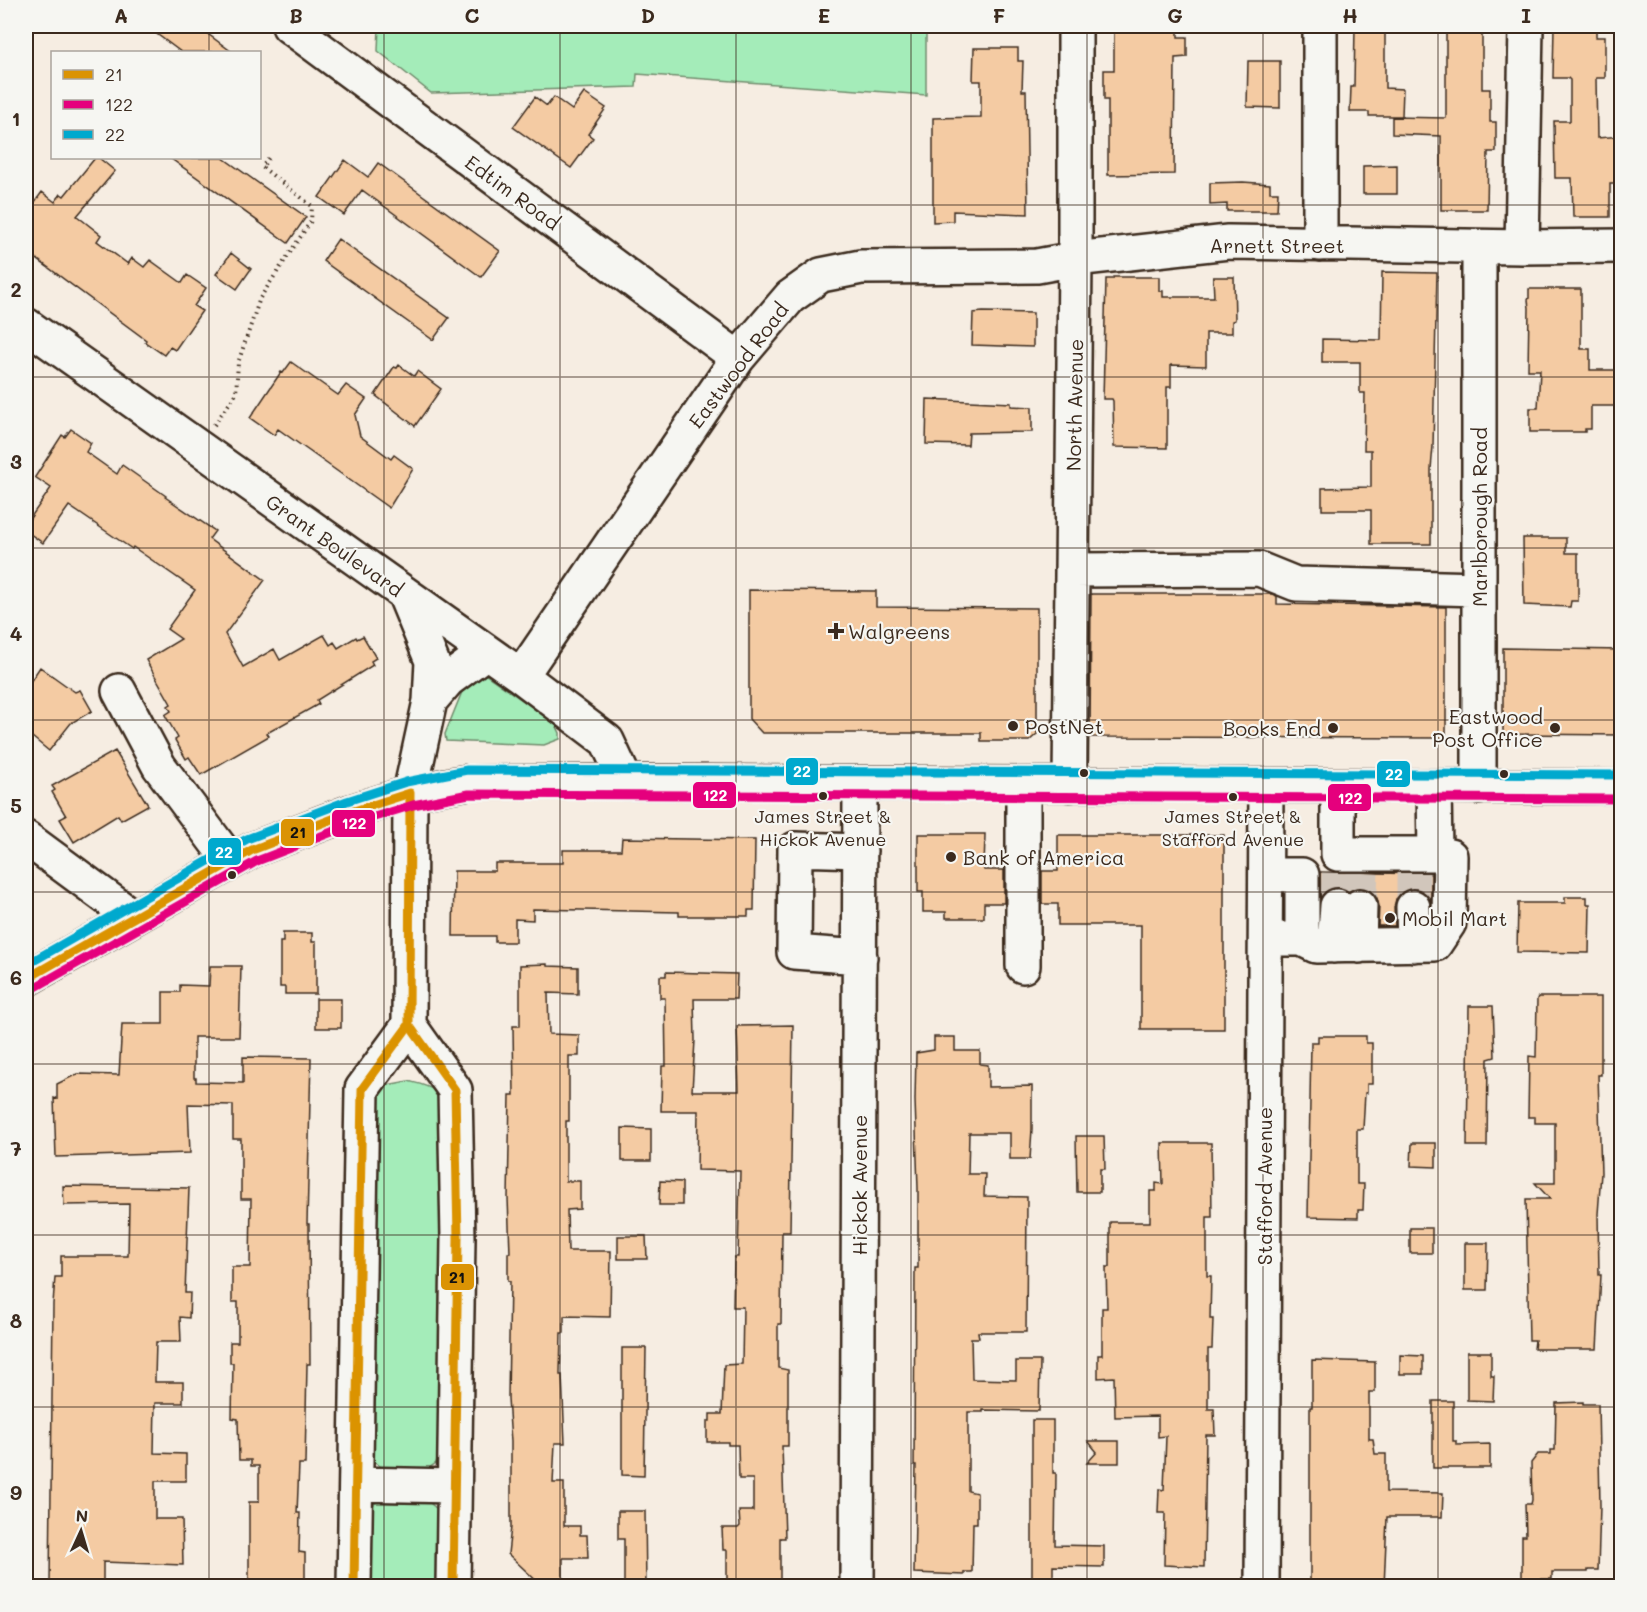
<svg xmlns="http://www.w3.org/2000/svg" width="1647" height="1612" font-family="Mali,sans-serif">
<rect width="100%" height="100%" fill="#f6ede2"/>
<filter id="ink" filterUnits="userSpaceOnUse"><feTurbulence type="fractalNoise" baseFrequency=".0167" numOctaves="2"/><feDisplacementMap in="SourceGraphic" scale="12" xChannelSelector="R" yChannelSelector="G"/><feConvolveMatrix kernelMatrix="1 2 1 2 8 2 1 2 1" color-interpolation-filters="sRGB"/></filter>
<g filter="url(#ink)">
<path fill="#a4ecb9" stroke="#708b6c" stroke-width="1.5" d="M379,26h547v69l-289,-21 -1,13 -205,6 -53,-42z
M482,672l73,51 5,10v6l-16,6 -98,-4 -1,-7 21,-52z
M408,1081c19,5 32,6 36,28l-4,341 -4,13 -10,7 -44,-2 -9,-8 -5,-11 9,-355 10,-9z
M382,1497l43,2 12,10 2,12 -1,65h-73l7,-80z"/>
<path fill="#f4cba3" stroke="#3b2a1e" stroke-width="1.5" d="M146,26h51l35,26h-51z
M1114,26h64v11h9v20l-12,1 -1,116 -66,1v-75h-4v-30h10z
M1355,26h30v62l18,1 -1,27h-33v-4h-19l1,-25h3z
M1446,26h36v63h8v33h6v30h-8l-1,58h-46v-74l-49,-2v-17l54,1z
M1554,26h42v11h9v41h-9l1,60 25,-2v48h-12v33h-37l-1,-39h-17l-1,-57h16v-41l-2,-2h-15z
M974,48h44v13h5l-1,30h4l2,123 -75,-3v10l-20,1v-104l48,-1v-36h-8z
M1248,61h32v47l-33,-1z
M584,93l22,15 -18,26 5,4 -22,30 -58,-41 22,-30 12,9 7,-9 18,13z
M95,158h4l16,13 -38,45 24,19 -4,6 31,23 4,-6 12,9 6,-7 32,23 5,-8 19,13 -12,18 8,5 -27,39 -5,-3 -6,8 -19,-13 1,-2 -120,-89v-37l16,-22 13,10 6,-8 3,2z
M170,158h53l83,59 -18,26z
M345,160l23,17 10,-14 122,88 -19,26 -119,-87 -18,25 -25,-18z
M1397,165v29h-34v-28z
M1243,182l27,2v8h8l-1,19h-50v-7l-17,1v-22z
M338,239l111,79 -16,22 -110,-79z
M231,253l20,16 -14,20 -21,-15z
M1382,272l55,1 -4,173 -2,23v75h-60v-34h-49v-22l49,-1v-37h-7l1,-57h-5v-31h-38v-23l59,1z
M1113,277h46v14h4v6h51l-1,-20h21l1,43 -3,1v12h-26v33l-35,-1v22h-4v61l-53,-1 -1,-46 -1,-2h-9l3,-120h7z
M1529,289h52v60h9v21h27l-1,36h-25v23h-6v3h-55v-24h8l2,-38h-12l1,-62 -1,-8 1,-2z
M983,312l50,1v34l-61,-2 1,-32z
M291,362l47,33 8,-10 20,14 -11,16 5,21 31,23 3,-4 19,14 -24,39 -111,-79 -4,6 -24,-17 31,-46 2,1z
M399,365l15,11 3,-5 24,18 -26,37 -40,-31 19,-28 3,1z
M927,399l84,4v3l21,1v25l-63,1 -1,12 -42,-1z
M71,429l20,14 -5,9 31,22 5,-9 44,31 -1,1 50,34 -6,8 56,41 -40,54 18,33 31,-18 6,11 44,-25 6,10 4,-3 4,6 18,-11 1,2 6,-3 13,22 -5,3 2,4 -56,35 2,4 -52,29 2,3 -68,39 -12,-18 -3,2 -11,-19 3,-2 -13,-23 6,-4 -3,-5 3,-2 -25,-44 35,-21 -14,-10 28,-39 -62,-43 -1,2 -63,-43 -26,37 -17,-12v-7l25,-36 -16,-11 27,-42 3,2z
M1523,538h43v15h12v48h-7l-1,6 -46,-2z
M749,590l127,1v16l161,1v126l-8,7h-48v-8h-219l-13,-14z
M1091,594h181l5,2v8l169,3v131l-356,-1z
M1503,648l119,2v85l-119,-1z
M40,667l35,25 5,-2 12,21 -21,12 -22,28 -23,-19v-44z
M115,751l33,54 -27,15 -3,-5 -44,27 -14,-23 6,-3 -14,-24 3,-2 -3,-4z
M918,834h67l-1,36h20v33h-20v15h-38v-6h-23v-20h-5z
M1058,835h166v194h-83v-104h-83v-21h-16v-33h16z
M622,838l133,2 -1,70h-6v6h-69v-4l-146,-3v11l-18,-1v23h-20v-6h-42l1,-65h41v-8h68v-13h58z
M1320,872l111,2v28l-2,-5 -8,-7 -9,-2 -8,3 -8,8 -2,9 1,18h-17l1,-20 -2,-8 -7,-8 -10,-3 -11,5 -11,-5 -10,2 -7,8z
M1565,897h22v7h3l-1,49 -72,-1 1,-49h47z
M283,933h29v9h4v52h-31v-7h-5v-45h3z
M547,964v2l31,1v27l-30,-1 1,41 30,1v21h-10v65h-3v60h14v28l-13,1 1,41h43l-1,66 -46,-1v17h-3l-1,42h2l3,68h-10l-2,40h11v43h16v9h7l1,23h-25v29h-20l-35,-33 3,-27v-85l-3,-44 2,-117h-2v-28h2l-2,-55 2,-103h4l-1,-69h7v-61z
M210,966h31l-2,71h-45v41h2v4l47,1v-26l68,1 -4,166h2l1,140h-3l-2,100h-6l-2,49h3l-1,39 6,1v29h-6v2l-39,-1v-3h-11v-78h10v-36h-8v-6h-12l-1,-41 -6,-1 1,-55h-3v-21h8v-40h-6v-35h18l1,-68h-10v-60h-8v-34l-45,-1 2,49 -134,4 -2,-59 3,1v-15l20,-10 42,1 3,-51h41v-32h17v-7l29,1z
M666,972l71,2 -1,25h-42l1,41 -3,51h47l-2,-65 56,-1 -3,207h-8l-1,92h-3v44l10,2v76h-6l3,92h-5v49h-53v-37h-4l-1,-22h16l2,-2 -1,-15h14v-32h-14l-1,-34h-10v-3h-21v-21h3v-7h12l2,-49 18,-1 1,-57h-10l1,-50h4l2,-86 -43,-1 1,-59h-37l1,-45h4l-1,-68h-5v-22h6z
M1538,997h63v78h-3l3,98 -3,41 1,61h2l-4,74h-63l1,-9h-6l-3,-141h24l-15,-16h20v-60h-20v-6h-7l1,-61 7,1 1,-58z
M316,999h25v29h-25z
M1469,1006h24l2,51 -7,2 -1,87h-20z
M1318,1036h48v7h6v41h-5v9h-2l-2,36h-6v55h7l-1,26h-5v8l-50,-1 3,-175h7z
M934,1037h21v14h25v13l8,1v22l44,-1v43l-2,30h-20v-26h-41l-1,41h17l-1,22 43,1 -1,135h-48l1,6h-8l1,41 44,1v-19h24l-1,50 -56,-1v2h-15v79l9,2v30h-4l-1,49h-8v3l-50,-2 2,-108h-2l1,-197h3v-80l-3,-88 1,-47 18,-3z
M622,1128l29,1v32h-29z
M1076,1136h28l1,33h-5v23h-23z
M1162,1143h49l1,74h-5v59h4l-1,43h3l-1,30h-4v60h6l1,26h-9l-2,132 -40,-2 1,-52h-7l1,-24 5,1 2,-54 -8,1v-21l-43,1 -1,-40 -16,1v-23h4v-47h5l-1,-41h4v-45h40v-31h6v-8l7,1z
M1412,1143h24v24l-25,-1z
M660,1181l22,1v23h-23z
M63,1186l126,2 -4,105h5l-1,25 -9,-1 1,25h-25l-1,36v4h28v21h-28l-1,50 32,1v27h-31v38h27l1,46 -80,-3v25l-53,-2 3,-281 2,-27h6v-21h67l1,-52 -65,1z
M1410,1228h22v25h-22z
M618,1236h28l1,23h-29z
M1465,1243h23l-1,47h-22z
M622,1348h24l-2,128 -22,-1z
M1467,1352h24v24h3l-1,25 -26,-1z
M1400,1355l23,1v18h-23z
M1312,1360l63,2v30h-6v47h4l2,15h11v38l57,1 -1,24h-55l-3,70h-74v-180h2z
M1433,1401h20v40h3v4l34,-1v24h-57z
M1583,1402v2h15l2,102 -2,64h-10v2h-36v7h-30v-43h4l-1,-32h6l1,-4 -1,-37 7,-9h13v-4h4l1,-47z
M1032,1420h21v53h3l-1,72 49,1v21l-51,-1v21h-21z
M1088,1441h31v22h-32l10,-11z
M618,1511h27l1,76h-22v-48h-6z"/>
<g fill="none" stroke-linecap="round" stroke-linejoin="round">
<path stroke="#d1c6bb" stroke-width="33" stroke-dasharray="33 16" stroke-linecap="butt" d="M1413,873v34
M1337,906l1,-33
M1360,906l2,-33"/>
<g stroke="#3b2a1e" stroke-width="38">
<path id="minor" d="M289,26l449,332
M1320,26v218
M1522,247l4,-221
M26,325l495,351 86,65 19,41
M1072,570l187,-1 37,15 183,5
M404,593l28,68 -2,40 -20,92 -1,232 46,65 3,148 -5,348
M521,676l217,-318 52,-61 31,-22 40,-8 176,-1 38,-7 153,-17 294,5 100,-1
M119,691l40,75 71,95
M430,701l18,-21 38,-28
M1023,785v181
M1070,785l5,-526v-233
M1338,786v68h97
M1479,787v-540
M26,838l107,79
M1266,875h36v64h-22
M1413,907l1,38
M1302,939l14,7 119,-2 14,-21 1,-67 -15,-2 -1,-68
M1334,946l3,-40
M1359,946l1,-40
M860,957l-66,-5 1,-103 65,2
M356,1484l98,2
M354,1586l8,-497 47,-64
M857,1586l3,-802
M1262,1586l4,-800"/>
</g>
<g stroke="#3b2a1e" stroke-width="38">
<path id="major" d="M26,979l226,-129 99,-38 59,-19 58,-11h148l1006,5"/>
</g>
<path stroke="#3b2a1e" stroke-width="4" stroke-dasharray="1.5 4.5" stroke-linecap="butt" d="M214,425l22,-31 2,-31 22,-65 51,-77 1,-15 -50,-39 8,-11"/>
<use href="#minor" stroke="#f6f6f2" stroke-width="33"/>
<use href="#major" stroke="#f6f6f2" stroke-width="33"/>
<g stroke="#f6f6f2" stroke-width="14">
<path id="bus-1" d="M26,979l226,-129 99,-38 59,-19 -1,232 46,65 3,148 -5,348
M354,1586l8,-497 47,-64"/>
</g>
<g stroke="#f6f6f2" stroke-width="14">
<path id="bus-2" d="M32,989l225,-128 98,-38 58,-18 56,-11 1153,5"/>
</g>
<g stroke="#f6f6f2" stroke-width="14">
<path id="bus-3" d="M26,965l221,-126 100,-38 59,-19 61,-12 1155,5"/>
</g>
<use href="#bus-1" stroke="#db9304" stroke-width="9"/>
<use href="#bus-2" stroke="#e5007d" stroke-width="9"/>
<use href="#bus-3" stroke="#00a9ce" stroke-width="9"/>
</g>
</g>
<path fill="none" stroke="#3b2a1e" stroke-width="1.5" stroke-opacity="0.55" d="M209,26v26M384,26v1560M560,26v1560M736,26v1560M911,26v1560M1087,26v1560M1263,26v1560M1438,26v1560M209,158v1428M26,205h1596M26,377h1596M26,548h1596M26,720h1596M26,892h1596M26,1064h1596M26,1235h1596M26,1407h1596"/>
<g fill="#3b2a1e" stroke="#f6f6f2" stroke-width="2">
<path d="M833 622h6v6h6v6h-6v6h-6v-6h-6v-6h6z"/>
<circle cx="1013" cy="726" r="6"/>
<circle cx="1333" cy="728" r="6"/>
<circle cx="1555" cy="728" r="6"/>
<circle cx="1084" cy="773" r="5"/>
<circle cx="1504" cy="774" r="5"/>
<circle cx="823" cy="796" r="5"/>
<circle cx="1233" cy="797" r="5"/>
<circle cx="951" cy="857" r="6"/>
<circle cx="232" cy="875" r="5"/>
<circle cx="1390" cy="918" r="6"/>
</g>
<g text-anchor="middle" dominant-baseline="central" stroke-width="4.5" stroke-linejoin="round" paint-order="stroke">
<g font-size="18" fill="#3b2a1e" stroke="#f6f6f2">
<text x="823" y="816">James Street &amp;<tspan x="823" dy="23">Hickok Avenue</tspan></text>
<text x="1233" y="816">James Street &amp;<tspan x="1233" dy="23">Stafford Avenue</tspan></text>
</g>
<g font-size="20" fill="#3b2a1e" stroke="#f6f6f2">
<text transform="translate(513 192) rotate(36)">Edtim Road</text>
<text x="1277" y="245">Arnett Street</text>
<text transform="translate(738 365) rotate(-53)">Eastwood Road</text>
<text transform="translate(1074 405) rotate(-89)">North Avenue</text>
<text transform="translate(1479 517) rotate(-90)">Marlborough Road</text>
<text transform="translate(335 545) rotate(35)">Grant Boulevard</text>
<text transform="translate(859 1185) rotate(-90)">Hickok Avenue</text>
<text transform="translate(1264 1186) rotate(-90)">Stafford Avenue</text>
</g>
<g font-size="20" fill="#3b2a1e" stroke="#f6f6f2" text-anchor="start">
<text x="848" y="631">Walgreens</text>
<text x="1543" y="716" text-anchor="end">Eastwood<tspan x="1543" dy="23">Post Office</tspan></text>
<text x="1025" y="726">PostNet</text>
<text x="1321" y="728" text-anchor="end">Books End</text>
<text x="963" y="857">Bank of America</text>
<text x="1402" y="918">Mobil Mart</text>
</g>
</g>
<g stroke="#f6f6f2" stroke-width="2">
<rect x="785" y="757" width="34" height="29" rx="6" fill="#00a9ce"/>
<rect x="1376" y="760" width="35" height="28" rx="6" fill="#00a9ce"/>
<rect x="692" y="781" width="45" height="28" rx="6" fill="#e5007d"/>
<rect x="1327" y="783" width="45" height="29" rx="6" fill="#e5007d"/>
<rect x="331" y="809" width="45" height="29" rx="6" fill="#e5007d"/>
<rect x="280" y="818" width="35" height="29" rx="6" fill="#db9304"/>
<rect x="207" y="837" width="35" height="29" rx="6" fill="#00a9ce"/>
<rect x="440" y="1263" width="35" height="28" rx="6" fill="#db9304"/>
</g>
<g font-size="16" text-anchor="middle" font-weight="bold" fill="#fff">
<text x="802" y="777">22</text>
<text x="1394" y="780">22</text>
<text x="715" y="801">122</text>
<text x="1350" y="804">122</text>
<text x="354" y="829">122</text>
<text x="224" y="858">22</text>
</g>
<g font-size="16" text-anchor="middle" font-weight="bold" fill="#111">
<text x="298" y="838">21</text>
<text x="457" y="1283">21</text>
</g>
<rect width="1647" height="1612" fill="none" stroke="#f6f6f2" stroke-width="66"/>
<rect x="51" y="51" width="210" height="108" fill="#f6f6f2" stroke="#aba49d" stroke-width="1.5"/>
<rect x="63" y="70" width="30" height="9" fill="#db9304" stroke="#aba49d" stroke-width="1.5"/>
<text x="105" y="81" font-size="18" fill="#3b2a1e">21</text>
<rect x="63" y="100" width="30" height="9" fill="#e5007d" stroke="#aba49d" stroke-width="1.5"/>
<text x="105" y="111" font-size="18" fill="#3b2a1e">122</text>
<rect x="63" y="130" width="30" height="9" fill="#00a9ce" stroke="#aba49d" stroke-width="1.5"/>
<text x="105" y="141" font-size="18" fill="#3b2a1e">22</text>
<g transform="translate(81 1531) rotate(4)" stroke="#f6f6f2" stroke-width="4.5" paint-order="stroke">
<path d="M0-4.5L10 22L0 15L-10 22Z" fill="#3b2a1e"/>
<text y="-9" font-size="16" font-weight="bold" text-anchor="middle" fill="#3b2a1e">N</text>
</g>
<rect x="33" y="33" width="1581" height="1546" fill="none" stroke="#3b2a1e" stroke-width="2"/>
<g font-size="20" text-anchor="middle" font-weight="bold" fill="#3b2a1e">
<text x="121" y="23">A</text>
<text x="296" y="23">B</text>
<text x="472" y="23">C</text>
<text x="648" y="23">D</text>
<text x="824" y="23">E</text>
<text x="999" y="23">F</text>
<text x="1175" y="23">G</text>
<text x="1350" y="23">H</text>
<text x="1526" y="23">I</text>
<text x="16" y="126">1</text>
<text x="16" y="297">2</text>
<text x="16" y="469">3</text>
<text x="16" y="641">4</text>
<text x="16" y="813">5</text>
<text x="16" y="985">6</text>
<text x="16" y="1156">7</text>
<text x="16" y="1328">8</text>
<text x="16" y="1500">9</text>
</g>
</svg>
